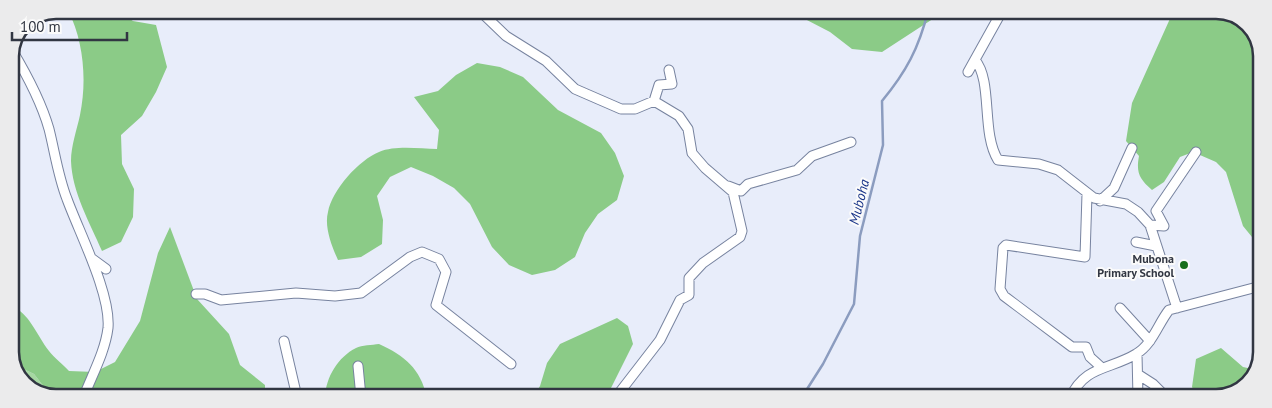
<svg xmlns="http://www.w3.org/2000/svg" width="1272" height="408" font-family="'PT Sans',sans-serif">
<rect width="100%" height="100%" fill="#e8edfa"/>
<path fill="#a6d8a2" d="M13,364l21,10 17,22c-20,0 -31,-16 -38,-32z"/>
<path fill="#8bcb87" d="M68,10h48l17,11 23,4 11,42 -11,25 -14,24 -21,19 1,29 12,25 -1,28 -12,25 -19,9c-12,-28 -30,-59 -31,-90 0,-15 6,-32 9,-46 7,-34 4,-73 -12,-105z
M795,11h150l-63,41 -30,-3 -22,-17 -27,-14z
M1173,12h55l23,14 11,27 -1,195 -18,-22 -17,-54 -10,-10 -23,-10 -13,5 -16,25 -12,8c-13,-11 -16,-18 -13,-34l-13,-15 6,-38z
M477,63l23,4 23,10 35,33 43,23 14,20 9,23 -7,24 -19,14 -13,19 -10,24 -20,13 -23,5 -23,-10 -17,-18 -22,-43 -16,-16 -21,-12 -22,-9 -21,10 -13,19 6,24 -1,24 -21,13 -23,3c-6,-13 -14,-33 -10,-48 4,-22 31,-52 51,-60 17,-7 41,-3 58,-3l2,-19 -25,-33 24,-6 18,-16z
M170,227l27,72 32,35 11,31 25,20v12l-214,-1 -17,-22 -21,-10 -3,-6v-53c20,8 27,31 39,46 5,7 14,13 20,20l26,1 20,-10 25,-41 18,-68z
M617,318l11,8 5,18 -22,44 -13,9h-65l7,-11 7,-23 13,-19z
M379,344c26,12 41,24 48,53h-102c1,-20 13,-40 31,-49 6,-3 16,-3 23,-4z
M1221,348l22,19 14,3 -13,18 -28,10h-18l-6,-11 4,-28z"/>
<g fill="none" stroke-linecap="round" stroke-linejoin="round">
<path stroke="#8b9cbf" stroke-width="2.5" d="M802,397l21,-33 31,-60 6,-68 23,-91 -1,-44c24,-29 37,-53 46,-90"/>
<g stroke="#77839f" stroke-width="11">
<path id="minor" d="M480,11l26,25 40,25 29,28 46,20h14l19,-8 5,-16 13,-1 -3,-14
M12,50c15,25 29,51 37,79 6,24 9,47 18,70 12,33 44,95 41,129 -3,24 -16,47 -24,68
M975,60c18,21 6,73 23,100l41,4 19,6 36,28 32,6 12,8 12,13 27,83
M968,72l34,-61
M728,186l13,5 7,-7 49,-14 15,-14 39,-14
M1087,194l-2,63 -79,-12 -3,3 -3,41 4,7 68,51h14l4,10 11,10
M1100,201l14,-13 18,-40
M1150,225l14,1 -8,-15 40,-59
M1136,242l20,4
M91,258l15,11
M196,294h9l16,6 75,-7 39,3 26,-3 49,-36 12,-5 17,7 7,13 -10,33 75,59
M1120,308l30,33
M284,341l13,56
M1137,354l1,44
M358,366l3,31
M1139,375l14,9 14,14
M616,397l44,-57 20,-40 9,-5v-17l14,-15 37,-26 2,-6 -9,-39 -28,-24 -13,-15 -4,-24 -9,-13 -25,-15
M1070,398c15,-33 40,-28 66,-44 16,-9 22,-30 33,-44l92,-24"/>
</g>
<use href="#minor" stroke="#fff" stroke-width="9"/>
</g>
<circle fill="#19701a" stroke="#fbfbfb" stroke-width="2" cx="1184" cy="265" r="5"/>
<g text-anchor="middle" dominant-baseline="central" stroke-width="4" stroke-linejoin="round" paint-order="stroke">
<g font-size="12" font-weight="bold" fill="#313642" stroke="#fbfbfb" text-anchor="end">
<text x="1174" y="258">Mubona<tspan x="1174" dy="14">Primary School</tspan></text>
</g>
<g font-size="14" font-style="italic" fill="#193488" stroke="#fbfbfb">
<text transform="translate(859 202) rotate(-76)">Muboha</text>
</g>
</g>
<path d="M0 0H1272V408H0ZM56 19H1216A37 37 0 0 1 1253 56V352A37 37 0 0 1 1216 389H56A37 37 0 0 1 19 352V56A37 37 0 0 1 56 19Z" fill="#ebebec" fill-rule="evenodd"/>
<path fill="none" stroke="#313642" stroke-width="2.5" d="M56 19H1216A37 37 0 0 1 1253 56V352A37 37 0 0 1 1216 389H56A37 37 0 0 1 19 352V56A37 37 0 0 1 56 19Z"/>
<path d="M12 32v8h115v-8" fill="none" stroke="#313642" stroke-width="2.5"/>
<text x="20" y="32" font-size="15" fill="#313642" stroke="#fbfbfb" stroke-width="4" paint-order="stroke">100 m</text>
</svg>
